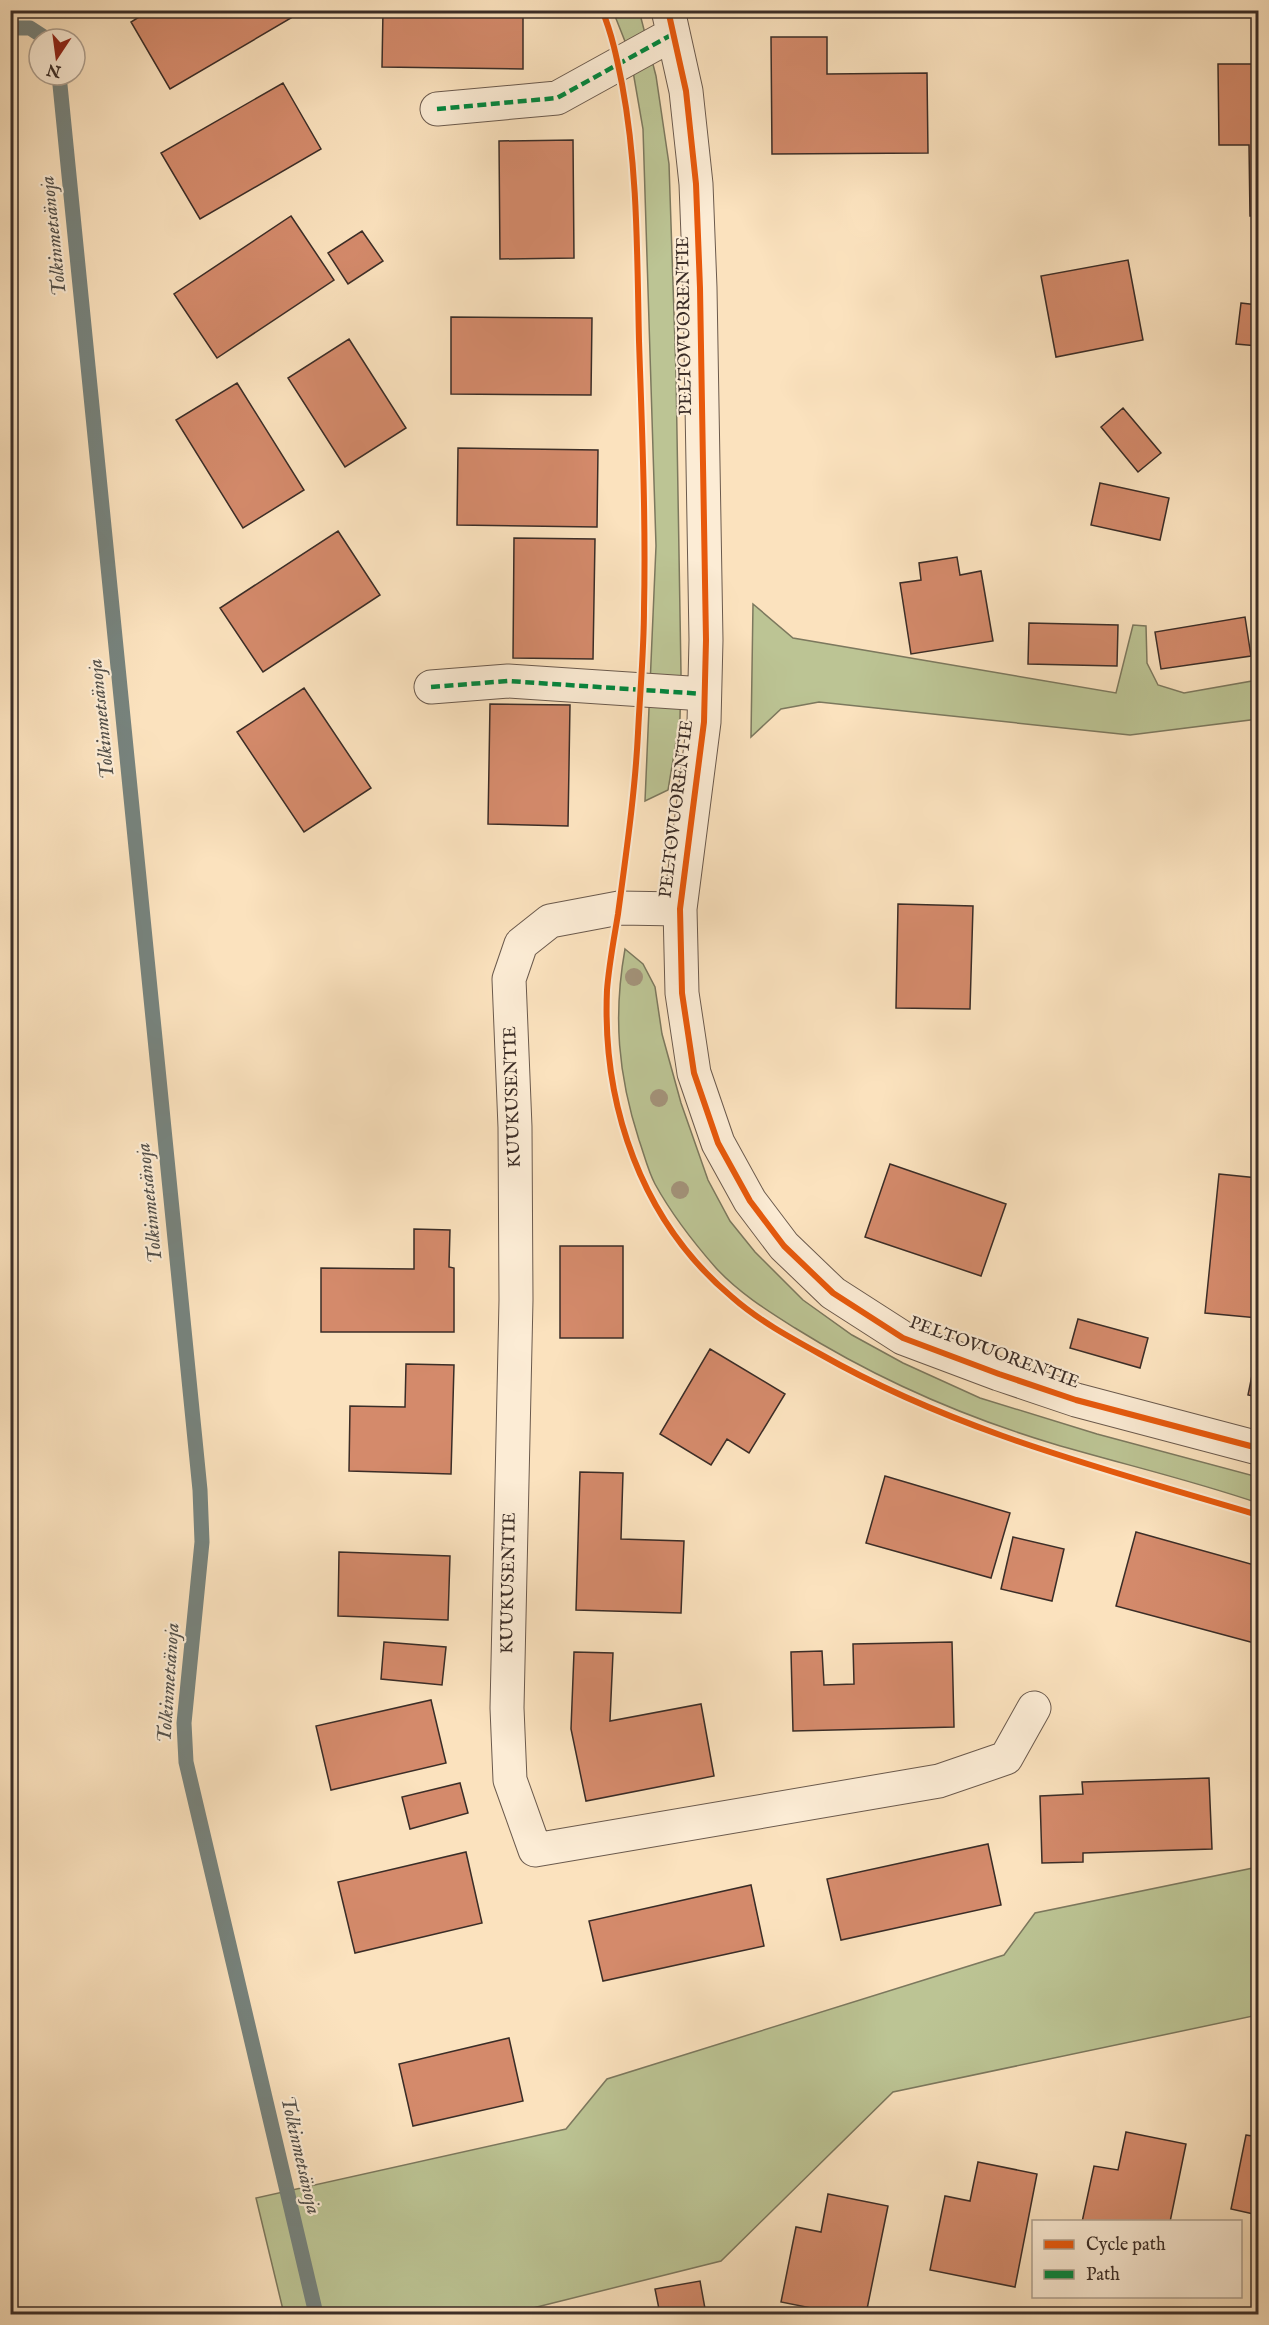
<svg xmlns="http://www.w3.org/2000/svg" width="1269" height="2325" font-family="'IM FELL English',serif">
<rect width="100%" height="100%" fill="#fbe2be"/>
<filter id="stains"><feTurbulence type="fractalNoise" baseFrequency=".00333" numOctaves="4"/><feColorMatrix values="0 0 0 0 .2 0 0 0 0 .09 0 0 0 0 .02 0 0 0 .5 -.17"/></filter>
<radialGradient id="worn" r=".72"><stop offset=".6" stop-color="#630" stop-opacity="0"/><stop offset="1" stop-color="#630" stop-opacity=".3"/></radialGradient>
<path fill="#bcc494" stroke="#7c785e" stroke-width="1.5" d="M613,11h25l3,7 15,58 13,88 7,210 5,299 -1,45 -12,72 -23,11 11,-255 -13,-417 -13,-75z
M753,604l40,34 323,55 17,-68 13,1 1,37 11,22 26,8 74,-13v39l-128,16 -311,-33 -38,7 -30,28z
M625,949l18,15 12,23 7,47 19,69 27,77 22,41 25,31 48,48 49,35 51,28 77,35 117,36 161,43v26c-67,-23 -136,-39 -204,-59 -90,-27 -179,-66 -259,-116 -27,-17 -56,-35 -79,-60 -22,-25 -45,-55 -61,-84 -7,-13 -11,-30 -16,-44 -21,-65 -26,-124 -14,-191z
M1258,1867v148l-365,77 -172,169 -212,53h-225l-28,-116 310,-69 41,-50 397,-124 31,-42z"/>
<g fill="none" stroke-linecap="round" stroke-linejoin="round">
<path stroke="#77837d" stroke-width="15" d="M10,28h20l17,11
M59,75l141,1415 2,52 -18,181 2,39 130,552"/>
</g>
<path fill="#d48a6b" stroke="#3b2d27" stroke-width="1.5" d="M150,10h137l4,8 -121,71 -39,-67z
M383,10h140v59l-141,-2z
M771,37h56v37l100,-1 1,80 -156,1z
M1218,64h40v152h-8l-1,-71h-30z
M283,83l38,66 -121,70 -39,-66z
M573,140l1,118 -74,1 -1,-118z
M291,216l43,64 -117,78 -43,-64z
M362,231l21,30 -35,23 -20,-31z
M1128,260l15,80 -87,17 -15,-81z
M1241,303l17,2v41l-22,-2z
M451,317l141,1 -1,77 -140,-1z
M349,339l57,89 -61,39 -57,-89z
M237,383l67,107 -61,38 -67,-108z
M1123,408l38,45 -23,19 -37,-45z
M458,448l140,2 -1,77 -140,-2z
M1100,483l69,15 -9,42 -69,-15z
M338,531l42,64 -117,77 -43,-64z
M514,538l81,1 -2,120 -80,-1z
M957,557l3,18 21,-4 12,70 -82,13 -11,-71 21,-3 -2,-17z
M1245,617l6,39 -90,13 -6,-37z
M1029,623l89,2 -1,41 -89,-2z
M304,688l67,100 -67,44 -67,-100z
M490,704l80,1 -2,121 -80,-2z
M898,904l75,2 -3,103 -74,-1z
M890,1164l116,40 -25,72 -116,-39z
M1219,1174l39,4v140l-53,-5z
M414,1229l36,1 -1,37 5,1v64h-133v-64l93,1z
M560,1246h63v92h-63z
M1078,1319l70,19 -8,30 -70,-20z
M1258,1346v51l-10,-2z
M710,1349l75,45 -36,59 -22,-14 -16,26 -51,-31z
M406,1364l48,1 -3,109 -102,-3 1,-65 55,1z
M580,1472l43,1 -2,66 63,2 -3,72 -105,-3z
M885,1476l125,37 -19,65 -125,-35z
M1136,1532l122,34v78l-142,-38z
M1013,1537l51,12 -12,52 -51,-12z
M339,1552l111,4 -2,64 -110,-4z
M384,1642l62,5 -4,38 -61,-6z
M952,1642l2,85 -161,4 -2,-79 31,-1 2,34 30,-1 -1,-40z
M574,1652l39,1 -3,68 91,-17 13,72 -128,25 -15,-72z
M431,1700l15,63 -115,27 -15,-64z
M1209,1778l3,71 -129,4v9l-41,1 -2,-67 43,-2 -1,-12z
M460,1783l8,30 -58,16 -8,-32z
M988,1844l13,61 -160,35 -14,-61z
M466,1852l16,71 -127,30 -17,-71z
M751,1885l13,61 -161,35 -14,-60z
M509,2038l14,63 -110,25 -14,-62z
M1126,2132l60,12 -16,78h-88l12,-56 24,4z
M1246,2135l12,2v78l-27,-6z
M978,2162l59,12 -22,113 -85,-17 15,-74 25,5z
M828,2194l60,12 -22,108h-25l-60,-12 15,-75 25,5z
M700,2281l6,33h-46l-5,-25z"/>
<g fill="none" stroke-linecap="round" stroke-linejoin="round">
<g stroke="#6b5a4d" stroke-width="35">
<path id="minor" d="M668,10l18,81 10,93 4,104 6,352 -2,82 -24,187 2,84 12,80 24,70 32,58 34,45 49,47 70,45 96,36 77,26 182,48
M437,109l120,-11 116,-64
M431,687l77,-6 196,13
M680,909l-61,-1 -69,13 -29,23 -12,35 6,148 1,173 -9,408 3,72 25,70 404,-69 67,-23 28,-50"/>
</g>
<use href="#minor" stroke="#fcecd5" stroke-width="33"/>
<path stroke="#00873e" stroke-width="4.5" stroke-dasharray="9 4.5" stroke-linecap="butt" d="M437,109l120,-11 116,-64
M431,687l77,-6 196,13"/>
<g stroke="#fcecd5" stroke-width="10">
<path id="cycleway" d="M602,10c10,24 15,49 20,74 16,85 15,172 17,257 3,89 7,179 5,268 0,41 -4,83 -6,124 -3,60 -12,121 -20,181 -4,25 -9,50 -11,76 -5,115 34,231 125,307 26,23 57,40 88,57 137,78 288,116 438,161
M668,10l18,81 10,93 4,104 6,352 -2,82 -24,187 2,84 12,80 24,70 32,58 34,45 49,47 70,45 96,36 77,26 182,48"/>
</g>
<use href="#cycleway" stroke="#e8590c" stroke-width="6"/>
</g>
<g fill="#a3937a">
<circle cx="634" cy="977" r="9"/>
<circle cx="659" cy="1098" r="9"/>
<circle cx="680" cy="1190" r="9"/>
</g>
<g text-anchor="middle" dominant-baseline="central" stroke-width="4.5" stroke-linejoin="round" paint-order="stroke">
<g font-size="18" fill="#3b2d27" stroke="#fcecd5">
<text transform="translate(685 326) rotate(-91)">PELTOVUORENTIE</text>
<text transform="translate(677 809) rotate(-83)">PELTOVUORENTIE</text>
<text transform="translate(513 1097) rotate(-92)">KUUKUSENTIE</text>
<text transform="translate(994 1353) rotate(20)">PELTOVUORENTIE</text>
<text transform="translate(509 1583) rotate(-89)">KUUKUSENTIE</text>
</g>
<g font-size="20" font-style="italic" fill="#54514b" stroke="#fcecd5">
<text transform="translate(54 236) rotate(-96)">Tolkinmetsänoja</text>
<text transform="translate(102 719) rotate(-96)">Tolkinmetsänoja</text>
<text transform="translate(150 1203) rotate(-96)">Tolkinmetsänoja</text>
<text transform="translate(169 1683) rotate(-86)">Tolkinmetsänoja</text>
<text transform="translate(300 2155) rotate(77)">Tolkinmetsänoja</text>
</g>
</g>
<rect width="1269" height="2325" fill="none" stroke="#fbe2be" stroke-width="36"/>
<rect x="12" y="12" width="1245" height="2301" fill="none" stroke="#3b2d27" stroke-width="3"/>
<rect x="18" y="18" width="1233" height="2289" fill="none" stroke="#3b2d27" stroke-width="1.5"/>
<rect x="1032" y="2220" width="210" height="78" fill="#fcecd5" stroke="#afa08f" stroke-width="1.5"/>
<rect x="1044" y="2240" width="30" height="9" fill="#e8590c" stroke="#afa08f" stroke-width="1.5"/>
<text x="1086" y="2250" font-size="18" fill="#3b2d27">Cycle path</text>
<rect x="1044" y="2270" width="30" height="9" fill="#00873e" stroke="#afa08f" stroke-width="1.5"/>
<text x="1086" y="2280" font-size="18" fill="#3b2d27">Path</text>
<g transform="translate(57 57) rotate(193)"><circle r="28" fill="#fcecd5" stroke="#afa08f" stroke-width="1.5"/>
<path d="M0-4.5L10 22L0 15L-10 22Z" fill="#8f2418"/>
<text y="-9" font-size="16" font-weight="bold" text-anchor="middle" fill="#3b2d27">N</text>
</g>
<rect width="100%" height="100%" filter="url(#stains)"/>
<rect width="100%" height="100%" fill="url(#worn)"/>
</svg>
